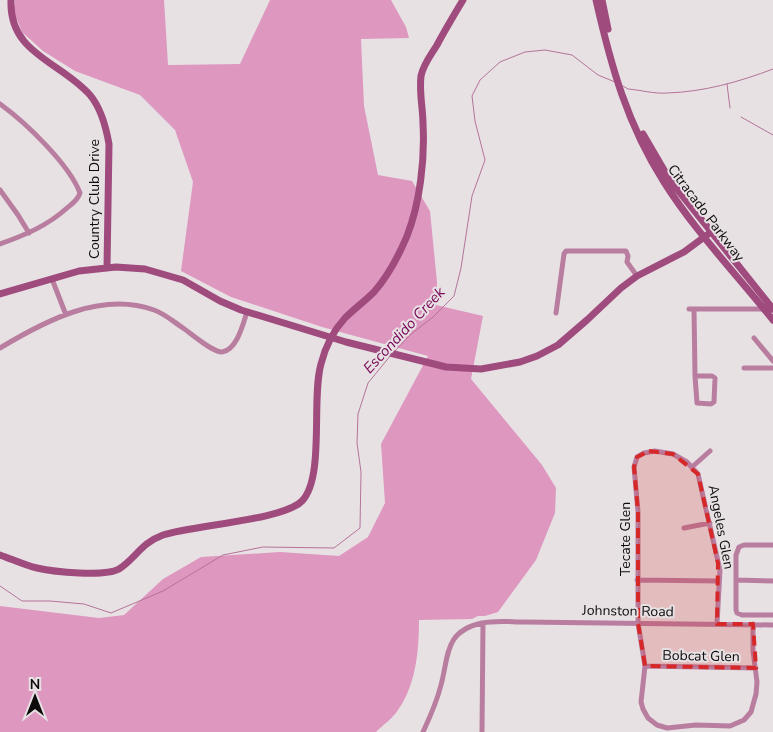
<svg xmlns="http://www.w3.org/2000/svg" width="773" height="732" font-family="'Nunito Sans',sans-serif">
<rect width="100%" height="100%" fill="#e7e1e4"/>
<path fill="#de97bf" d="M15,0h149l4,65 72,-1 30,-64h121l15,27 3,11 -48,1 3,67 14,69 34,6 18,30 7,71 -1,23 47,11 -12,63 71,86 14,23 -1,25 -19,47 -38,52 -13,4h-7l-6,3 -53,1c0,30 -3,65 -21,90 -5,8 -15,15 -22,22h-376v-126l99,12 25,-3 39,-36 38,-22 79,-5 59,4 29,-19 17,-34 -4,-59 47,-88 -106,-29 -91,-30 -50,-26 12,-89 -18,-52 -35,-35 -65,-24 -32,-20 -21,-19 -8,-20z"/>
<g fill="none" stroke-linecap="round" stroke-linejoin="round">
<path stroke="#b47398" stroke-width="1" d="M727,84l3,24
M623,86l5,3c13,1 26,5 39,4 36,-1 72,-11 106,-24
M741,117l32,18
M395,351l16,-17 22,-17 21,-21 7,-28 11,-72 13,-36 -10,-39 -3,-25 8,-16 20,-18 25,-10 20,-2 27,5 26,20 17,7
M0,586l22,15h28l34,3 27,9 52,-22 60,-36 40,-8 71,1 26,-20 1,-56 -4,-29 1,-29 10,-31 23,-28"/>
<path stroke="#b97e9f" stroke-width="5" d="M0,104c25,18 69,60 80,89 -2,7 -8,11 -13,15 -20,18 -42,27 -67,36
M0,190l18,25 11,18
M52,279l14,36
M689,309h75
M694,309l1,67
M556,313l8,-59 2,-3h60l2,5 -1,6 10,14
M754,338l19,23
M0,348c45,-27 101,-57 154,-38 11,4 20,12 29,18 9,6 29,24 39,24 15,-2 21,-28 25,-40
M744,368h29
M695,376h17l3,2 -1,24 -3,2 -14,-1z
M692,467l18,-16
M684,528l26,-5
M773,545h-29l-5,2 -3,8v55l1,3 5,2h31
M637,580l82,1
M736,580l37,1
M717,624l3,-54 -22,-96 -11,-12 -14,-8 -18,-3 -11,2 -7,4 -3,10 4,45v111l7,43 -4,36 2,7 5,9 9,7 10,3 29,-3 34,1 14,-6 7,-8 5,-18 1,-12 -4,-31v-27
M645,666l111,2
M423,732c7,-15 14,-31 18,-47 8,-29 3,-54 41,-62 14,-3 29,-1 43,-1l248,3
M482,732l1,-109"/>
<path stroke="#a04b7e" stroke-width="7" d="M11,0c-2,54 49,61 79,95 11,13 16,32 19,49l-2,123
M596,0c15,66 31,124 68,182 30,48 73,93 109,138
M602,0l6,29
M643,134l21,36 13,19 96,120
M0,294l79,-23 37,-4 29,2 38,11 37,21 21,9 105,32 100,25 35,2 39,-7 17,-6 21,-11 29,-25 34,-32 16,-12 47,-24 27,-20
M0,555c12,4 24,10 37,13 17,4 68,9 82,1 17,-11 22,-26 44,-34 31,-10 121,-15 139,-34 23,-24 9,-103 19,-137 4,-16 12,-33 24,-46 9,-9 20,-17 29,-26 14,-16 25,-37 33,-56 13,-33 18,-77 16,-112 0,-15 -4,-32 -2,-48 2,-11 10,-21 16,-31 8,-15 17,-30 26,-45"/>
</g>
<path fill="#d62828" fill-opacity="0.2" stroke="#d62828" stroke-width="4" stroke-dasharray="10 6" stroke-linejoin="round" d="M649,451l24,3 25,20 20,89 -1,61h36l3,44 -111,-2 -7,-43v-111l-4,-45 3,-10z"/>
<g text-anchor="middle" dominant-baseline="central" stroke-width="4" stroke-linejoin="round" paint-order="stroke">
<g font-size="14" fill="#0d0b0c" stroke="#e7e1e4">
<text transform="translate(94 199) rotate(-90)">Country Club Drive</text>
<text transform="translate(706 213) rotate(53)">Citracado Parkway</text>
<text transform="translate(721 527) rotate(79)">Angeles Glen</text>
<text transform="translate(625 539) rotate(-90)">Tecate Glen</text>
<text transform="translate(628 611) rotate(1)">Johnston Road</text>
<text transform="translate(701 656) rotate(1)">Bobcat Glen</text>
</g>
<g font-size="15" font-style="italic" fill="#770656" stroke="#e7e1e4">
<text transform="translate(404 330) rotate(-47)">Escondido Creek</text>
</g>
</g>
<g transform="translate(35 697)" stroke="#e7e1e4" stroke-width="4" paint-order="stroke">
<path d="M0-4L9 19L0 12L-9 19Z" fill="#0d0b0c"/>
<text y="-8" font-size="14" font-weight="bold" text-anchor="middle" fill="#0d0b0c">N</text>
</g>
</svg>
